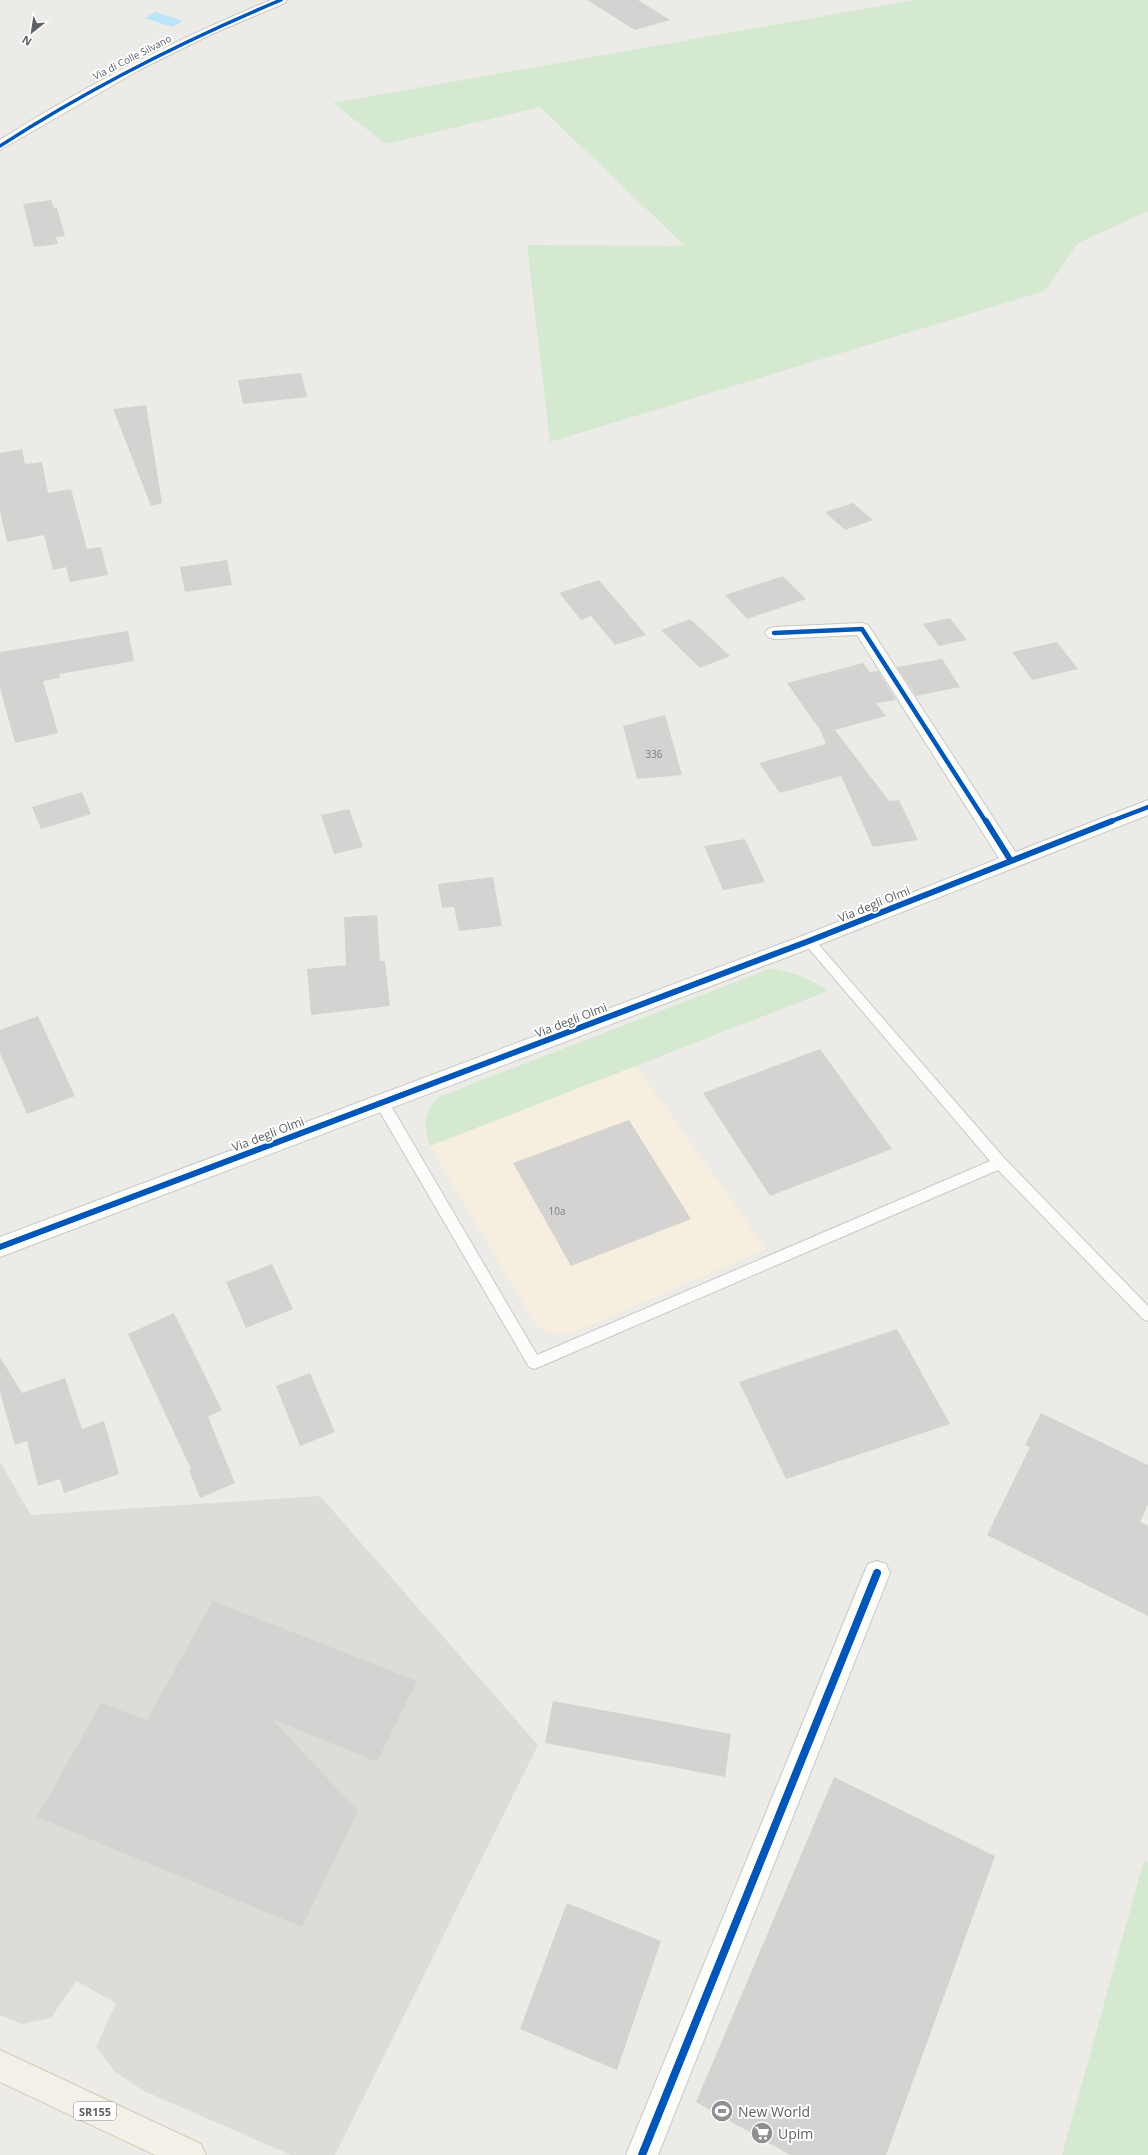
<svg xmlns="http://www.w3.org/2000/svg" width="1148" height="2155" font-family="'Open Sans',sans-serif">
<rect width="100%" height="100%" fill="#ecebe7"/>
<path fill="#f6efdf" d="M636,1066l130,183 -193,84 -14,2 -11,-2 -12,-8 -106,-179z"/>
<path fill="#dddcd8" d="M0,1462l31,53 289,-19 218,249 -203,410h-44l-147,-64 -29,-19 -19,-25 20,-44 -40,-22 -25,37 -29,6 -22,-9z"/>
<path fill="#d5e9d1" d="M914,0h234v211l-70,32 -33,48 -495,151 -23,-197 158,1 -145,-139 -154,37 -53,-41z
M772,968c21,5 39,10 56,23l-398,155c-6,-22 -8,-31 8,-49z
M1144,1860l4,3v292h-86z"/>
<path fill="#bae4f8" d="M156,12l27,9 -11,6 -27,-9z"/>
<path fill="#d4d3d1" d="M587,0h51l32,20 -35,10z
M51,200l3,8h3l8,28 -9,1 2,7 -24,3 -11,-43z
M301,373l6,24 -64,7 -5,-24z
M146,405l16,98 -11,3 -38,-97z
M22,449l3,15 17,-2 6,31 23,-4 16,60 14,-2 7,28 -38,7 -4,-15 -13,3 -9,-35 -37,7 -7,-31v-58z
M853,503l20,17 -28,10 -20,-18z
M227,560l5,25 -47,7 -5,-25z
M783,576l23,23 -59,20 -22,-24z
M599,580l47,55 -31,10 -24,-29 -10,4 -22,-27z
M950,618l17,22 -28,6 -16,-22z
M690,619l40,37 -30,12 -39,-38z
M128,631l6,30 -75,13 1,4 -17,3 15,52 -43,10 -15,-55v-36z
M1057,642l21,27 -46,11 -20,-28z
M942,659l18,28 -44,9 -19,-29z
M863,663l7,9 8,-1 18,29 -20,3 10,13 -51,14 54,71 10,-1 19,40 -45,7 -32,-71 -61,17 -21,-30 67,-19 -6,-14 -33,-47z
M665,715l17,60 -45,4 -14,-53z
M82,792l9,22 -50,15 -9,-22z
M349,809l14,38 -29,7 -13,-39z
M745,839l20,43 -42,8 -19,-44z
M493,877l9,49 -43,5 -5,-24 -12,1 -4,-24z
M377,915l3,46h5l5,45 -79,9 -4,-46 39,-4 -2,-48z
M38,1016l37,80 -48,18 -27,-61v-23z
M820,1049l72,100 -122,47 -67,-103z
M629,1120l62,99 -120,47 -58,-103z
M272,1264l21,45 -47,19 -20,-46z
M174,1313l48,97 -14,7 27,66 -35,15 -11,-28 2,-1 -63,-135z
M897,1329l53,95 -164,55 -47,-97z
M0,1357l22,36 43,-15 17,51 22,-8 15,53 -55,19 -4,-14 -22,7 -11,-45 -12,4 -15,-53z
M310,1373l25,59 -35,14 -24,-60z
M1041,1413l107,52v39l-8,18 8,4v90l-161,-81 43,-88 -5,-2z
M213,1601l204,80 -40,81 -105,-43 86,92 -56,116 -265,-110 64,-114 46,17z
M553,1701l178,33 -6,43 -180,-34z
M834,1777l161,79 -109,299h-96l-94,-53z
M567,1903l94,38 -44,129 -97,-41z"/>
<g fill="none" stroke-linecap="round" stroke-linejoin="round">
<g stroke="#c8c8c8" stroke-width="2">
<path id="lane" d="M809,937l4,1 192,221 143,147v15l-5,-2 -145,-149 -459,197 -5,2 -5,-2 -152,-260 -2,-4 2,-4 5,-1 5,1 150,256 453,-194 -185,-217 -2,-3z"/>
</g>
<g stroke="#c8c8c8" stroke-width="2">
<path id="street" d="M271,0h16l-2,3 -73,31 -71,35 -141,81v-10c86,-55 176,-101 271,-140z
M862,623l6,2 150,231 3,5 -3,5 -7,2 -7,-2 -147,-231 -83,4 -6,-2 -3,-4 3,-4 6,-2z
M877,1561l9,3 4,9 -232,582h-32l238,-582 4,-9z"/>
</g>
<g stroke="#c8c9c9" stroke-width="2">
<path id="secondary" d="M1148,800v15l-332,131 -816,311v-20l802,-301z"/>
</g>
<g stroke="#d6c9b3" stroke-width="2">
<path id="primary" d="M0,2050l201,94 5,11h-51l-155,-73z"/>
</g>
<use href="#lane" fill="#fcfcfb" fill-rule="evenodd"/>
<use href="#street" fill="#fcfcfb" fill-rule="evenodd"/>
<use href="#secondary" fill="#fcfcfb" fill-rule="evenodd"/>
<use href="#primary" fill="#f3f0e8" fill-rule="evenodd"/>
<g stroke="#fff" stroke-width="5">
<path id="cycleway-far3" d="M0,146c90,-58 183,-105 281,-146"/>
</g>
<g stroke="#fff" stroke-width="6">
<path id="cycleway-far2" d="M774,633l88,-4 124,193
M1109,822l39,-15"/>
</g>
<g stroke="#fff" stroke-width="8">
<path id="cycleway-far1" d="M986,821l25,40
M0,1247l809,-306 303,-120"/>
</g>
<g stroke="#fff" stroke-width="10">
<path id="cycleway" d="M642,2155l235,-582"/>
</g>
<use href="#cycleway-far3" stroke="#0057b8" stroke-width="3.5"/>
<use href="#cycleway-far2" stroke="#0057b8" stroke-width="4.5"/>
<use href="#cycleway-far1" stroke="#0057b8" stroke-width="6"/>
<use href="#cycleway" stroke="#0057b8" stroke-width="8"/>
</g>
<defs>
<g id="stadium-disc" transform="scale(1.15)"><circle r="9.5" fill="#8e9193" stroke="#fff"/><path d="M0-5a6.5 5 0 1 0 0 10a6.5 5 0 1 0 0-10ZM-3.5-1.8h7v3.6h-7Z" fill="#fff"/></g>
<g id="supermarket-disc" transform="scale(1.15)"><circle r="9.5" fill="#8e9193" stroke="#fff"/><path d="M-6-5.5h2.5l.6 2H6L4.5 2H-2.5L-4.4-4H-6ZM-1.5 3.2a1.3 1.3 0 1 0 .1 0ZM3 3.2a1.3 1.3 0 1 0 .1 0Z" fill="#fff"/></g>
</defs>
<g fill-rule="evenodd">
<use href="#stadium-disc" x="722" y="2111"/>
<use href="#supermarket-disc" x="762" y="2133"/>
</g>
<g text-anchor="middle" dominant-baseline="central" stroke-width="4" stroke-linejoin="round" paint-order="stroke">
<g font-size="10" fill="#5c6166" stroke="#fff">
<text transform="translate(132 57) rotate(-27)">Via di Colle Silvano</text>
</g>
<g font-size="10" fill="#7b7f82">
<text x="654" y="754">336</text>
<text x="557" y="1211">10a</text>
</g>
<rect fill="#fff" stroke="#8d9094" stroke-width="1" x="74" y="2102" width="42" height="18" rx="3"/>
<g font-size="11" font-weight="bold" fill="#5c6166">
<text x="95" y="2111">SR155</text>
</g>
<g font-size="12" fill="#5c6166" stroke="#fff">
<text transform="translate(874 904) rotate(-22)">Via degli Olmi</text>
<text transform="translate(571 1020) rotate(-21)">Via degli Olmi</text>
<text transform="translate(268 1134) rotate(-21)">Via degli Olmi</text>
</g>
<g font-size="14" fill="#5c6166" stroke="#fff" text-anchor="start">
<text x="738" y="2111">New World</text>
<text x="778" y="2133">Upim</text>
</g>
</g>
<g transform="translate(32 32) rotate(210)" stroke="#ffffff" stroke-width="3" paint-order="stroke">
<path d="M0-3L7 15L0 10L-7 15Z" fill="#5c6166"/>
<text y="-6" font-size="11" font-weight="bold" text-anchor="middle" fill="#5c6166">N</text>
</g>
</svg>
